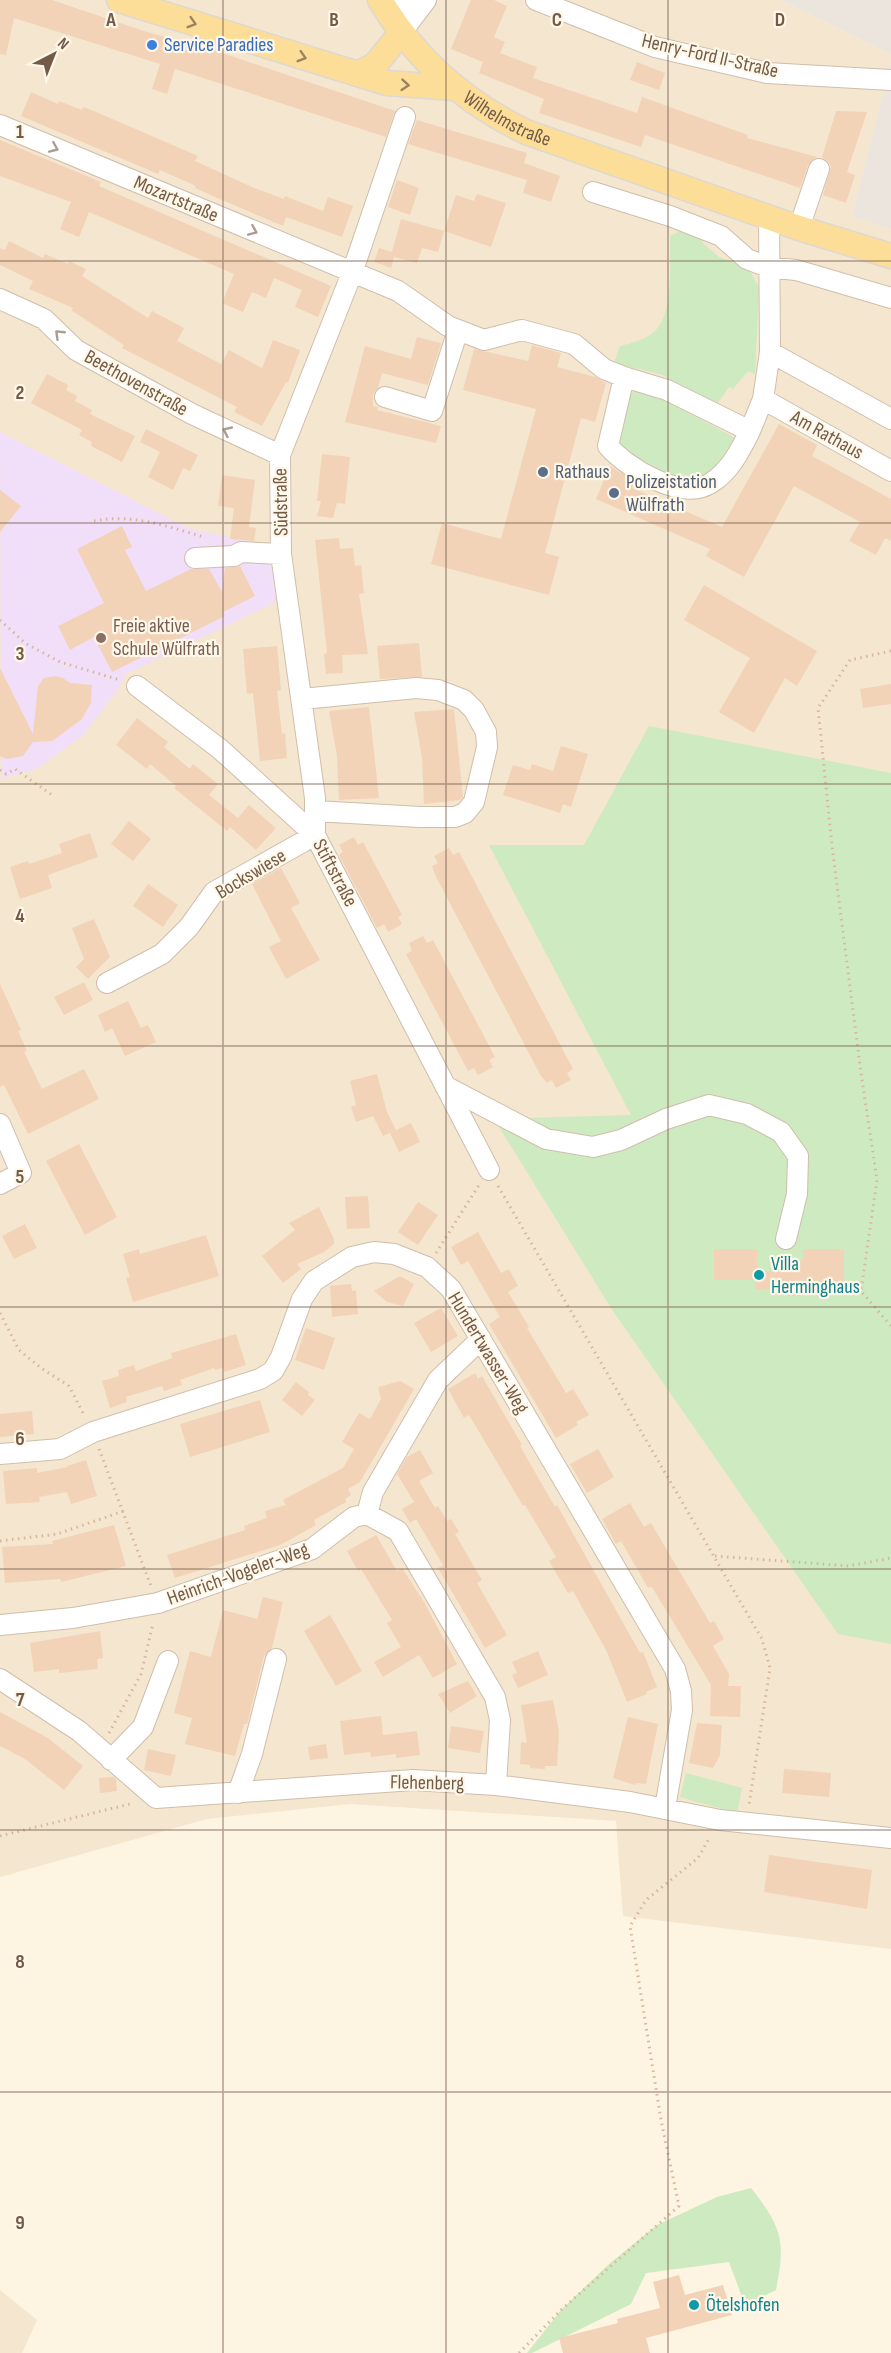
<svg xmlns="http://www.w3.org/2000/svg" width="891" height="2353" font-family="'Sofia Sans Condensed',sans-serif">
<rect width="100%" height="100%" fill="#fdf4e1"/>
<path fill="#f4e6cf" d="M0,0h781l110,54v8l-39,154 39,13v1720l-268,-33 -7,-95 -266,-17 -143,15 -207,58z
M0,2290l37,30 -15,33h-22z"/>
<path fill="#ebe5dd" d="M781,0h110v54z
M891,62v167l-39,-13z"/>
<path fill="#f1def9" d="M0,432l190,97 80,16 6,57 -150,72 -11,20 -33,42 -44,32 -37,11z"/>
<path fill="#ceeac0" d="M680,226l13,4 12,15 14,12 29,11 11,19 -4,87 -7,-3 -15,18 -4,-2 -12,17 -24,-9 -30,-20 -49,-12 6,-17c12,-3 24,-6 34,-14 20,-17 16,-71 16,-96l10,-5z
M643,388l96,52 -20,30 -30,11 -20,-7 -43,-22 -10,-13 15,-46z
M649,726l242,47v871l-53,-10 -225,-323 -119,-192 137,-4 -142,-270h95z
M686,1773l56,15 -5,25 -57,-16z
M751,2188c31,39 35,53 25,102l-31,15 -16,-43 -83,11 -15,31 -99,49h-5l34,-43 48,-46 48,-39 60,-28z"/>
<path fill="#f2d3b8" d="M0,0h52l95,32 66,18 182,61 -9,26 -211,-68 -8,25 -15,-5 8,-25 -146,-46 -8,37 -6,-1z
M471,0h23l13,6 -13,31 11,5 -5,11 37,14 -4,11 104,35 5,-16 106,38 -1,3 70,19 -9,8 -8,23 -155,-53 -4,12 -102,-34 5,-14 -65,-26 4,-11 -32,-13z
M637,62l28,11 -6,17 -29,-10z
M31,92l27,12 1,-3 23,9 1,-3 11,4 104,45 -3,5 57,26 32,12 1,-3 38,15 5,-14 25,9 -11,31 -56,-20 -3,9 -61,-26 -27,-12 1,-2 -36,-16 -2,4 -137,-58z
M836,111l31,1 -20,60 8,3 -9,28 -23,-8 8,-28 -3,-6 -6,-4z
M417,120l110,33 -3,10 36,13 -9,26 -28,-9 4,-13 -119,-36z
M0,140l101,42 -2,4 232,100 -13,31 -23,-10 7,-17 -28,-12 -8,20 -14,-6 -9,20 -21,-9 12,-29 -145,-62 -10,25 -19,-8 11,-27 -71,-26z
M397,180l22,8 -9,27 -22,-8z
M477,194l29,9 -15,44 -47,-16 12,-36 18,6z
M401,219l43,12 -6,21 -16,-4 -5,15 -23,-6 -3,11 -17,-6 5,-14 13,4z
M9,241l34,17 2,-4 23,10 1,-3 17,8 -4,7 66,42 4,-7 32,17 -7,13 44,23 8,-14 33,18 11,-28 27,10 -12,33 -2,-1 -24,44 -28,-14 3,-5 -115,-59 2,-3 -53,-35 2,-2 -44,-19 4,-8 -33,-16v-17l5,2z
M417,337l24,6 -13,42 -46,-12 -4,15 -5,6v12l5,1 -1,3 64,16 -5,17 -91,-21 20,-76 46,13z
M532,345l29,8 -4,14 38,10 11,6 -11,39 -14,-4 -36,135 14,4 -10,38 -118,-31 11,-41 59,16 35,-130 -73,-19 11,-41 54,12z
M47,374l21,11 -2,5 11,6 -2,5 17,9 -2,4 45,22 -13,26 -31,-16 1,-4 -13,-7 3,-5 -51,-27z
M779,424l38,21 -5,11 79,43v42l-6,-3 -9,17 -27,-14 11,-19 -66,-36 -50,91 -38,-21 4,-7 -114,-50 14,-33 25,16 -3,6 90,39z
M146,429l52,26 -8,16 -7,-3 -10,22 -25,-13 12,-25 -20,-10z
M322,454l28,3 -5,47 -8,-1 -4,15 -16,-2 4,-15h-4z
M222,475l33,5 -6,47 7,1 -2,13 -24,-2 4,-31 -16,-2z
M0,490l21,16 -21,26z
M122,526l10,21 -7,3 21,41 45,-22h18l13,23 3,-24 15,-2 15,30 -32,16 2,4 -113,56 -18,-35 -24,13 -12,-24 46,-23 -27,-54z
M339,538l1,11 13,-1 2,18 6,-1 3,28 -5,1 9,60 -26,1 1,18 -17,1 -2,-20 3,-1 -12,-113z
M704,585l113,66 -20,35 -12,-8 -31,55 -35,-21 31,-54 -66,-38z
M419,643l3,34 -42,2 -3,-33z
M277,646l4,44 -4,1 5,43 3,-1 2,25 -27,3 -7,-68 -6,1 -4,-45z
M0,668l33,66 5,-48 6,-8 11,-2 8,2 7,5 22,2 -1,18 -9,16 -23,17 -7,5 -19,1 -10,14 -16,3 -7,-3z
M891,684v20l-28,4 -3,-19z
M369,707l10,91 -40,2 -2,-44 -8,-45z
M454,709l9,88 -3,3 -36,4 -2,-46 -8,-46z
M137,718l31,24 -4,5 26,22 3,-5 25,20 -9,11 29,23 11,-13 27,23 -20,22 -26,-23 -3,4 -53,-43 2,-2 -26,-22 -3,5 -31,-24z
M561,746l27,8 -17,53 -8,-3 -3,9 -57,-18 10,-30 17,5 2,-6 21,7z
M129,821l22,18 -18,22 -22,-17z
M90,833l8,24 -50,18 4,13 -32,11 -10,-32 18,-6 1,3 33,-11 -3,-9z
M354,837l4,8 5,-3 39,73 -4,2 4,7 -14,8 -4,-8 -7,4 -38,-73 4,-3 -4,-7z
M449,848l4,7 6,-3 114,217 -6,4 4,7 -15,8 -4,-8 -5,3 -6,-7 -106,-201 -3,-9 6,-3 -4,-7z
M281,868l19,35 -9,5 29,52 -34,19 -17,-32 12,-6 -29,-57z
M148,884l30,21 -15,22 -30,-21z
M94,919l16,38 -22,22 -12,-12 8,-8 -12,-31z
M423,936l4,7 6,-3 62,117 -6,3 4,7 -15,8 -4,-7 -6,3 -62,-117 6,-3 -3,-8z
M84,982l9,18 -29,15 -10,-18z
M0,984l21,46 -3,1 9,20 -3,1 18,37 42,-20 15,30 -71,35 -24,-49 -4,2z
M128,1001l13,27 7,-3 8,17 -31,14 -13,-28 -7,4 -7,-17z
M377,1074l10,38 9,18 -13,6 -10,-20 -17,6 -5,-15 5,-2 -6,-24z
M411,1123l9,19 -21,10 -9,-19z
M79,1144l38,73 -32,18 -39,-74z
M368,1196l2,32 -23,1 -2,-32z
M418,1202l20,13 -20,30 -20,-13z
M319,1207l15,32v5l-10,8 -27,12 4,5 -18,14 -21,-27 33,-26 -6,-7z
M25,1224l12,24 -23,11 -12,-23z
M478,1232l23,41 8,-4 9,17 -10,6 21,35 -2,1 39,65 7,-4 16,26 -13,7 2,3 -22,13 -67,-114 11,-7 -32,-56 -7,4 -10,-18z
M206,1235l13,41 -86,26 -7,-24 4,-1 -7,-23 16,-5 1,5z
M714,1249h43v22h28v-11h18v-11h41v38h-41v9h-17l1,-6 -32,-1 1,-9h-42z
M400,1276l14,8 -11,22 -16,-4 -13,-11z
M351,1284l1,7 4,-1 2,24 -26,3 -2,-31z
M441,1308l17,28 -27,16 -17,-29z
M306,1328l29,10 -11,32 -29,-10z
M236,1334l10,31 -22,7 -1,-4 -8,2 -1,-2 -34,12 2,5 -18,6 -2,-5 -36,11 1,5 -17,6 -8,-27 17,-5 -1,-6 16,-5 2,6 36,-13 -1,-5z
M475,1373l3,6 4,-3 40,69 -2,1 35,61 2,-2 83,148 3,-1 14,35 -11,5 1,2 -20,8 -20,-50 -34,-61 -5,2 -19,-32 7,-4 -31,-52 -2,1 -54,-91 -5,3 -16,-29z
M400,1381l14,8 -54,93 -12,7 3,6 -6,4 1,3 -32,18 2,5 -36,20 -105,33 -8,-23 78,-25 -1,-4 23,-8 -2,-7 21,-6 -3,-5 60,-32 11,-19 -12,-7 17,-29 11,6 11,-20 -3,-12z
M296,1382l13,10 -1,3 7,5 -13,16 -20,-16z
M260,1400l10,32 -80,25 -10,-33z
M32,1411l2,23 -34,3v-23z
M598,1449l16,28 -27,16 -17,-29z
M420,1450l13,23 -14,8 16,27 3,-2 9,15 4,-2 8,13 -4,2 27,46 -5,3 30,52 -22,13 -47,-80 5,-3 -27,-46 -6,4 -8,-14 12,-7 -17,-28 10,-17z
M86,1460l11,36 -26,8 -4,-12 -28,5 1,5 -34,2 -3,-33 34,-3v5l31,-6 -1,-1z
M630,1503l14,24 7,-4 59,100 4,-2 10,18 -11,7 16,28 -1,12h13l-1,31 -30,-1 1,-31 -59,-98 -4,1 -27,-47 -5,3 -14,-25z
M114,1525l12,41 -65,16 -1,-3 -55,4 -3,-36 51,-3 -1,-3z
M376,1535l21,36 5,-3 22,34 33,62 -24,14 -14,-23 -36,22 -9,-15 27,-15 -14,-24 5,-3 -31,-51 -3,2 -11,-20z
M263,1597l20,5 -11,46 -8,8 -17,68h-3l-9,32 -50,-12 7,-26 -18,-5 16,-62 21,6 12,-47 34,9z
M330,1615l32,56 -26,15 -32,-55z
M100,1631l3,27 -6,1 1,10 -39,4v-4l-25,3 -4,-29z
M538,1651l10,24 -30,13 -6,-13 5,-2 -5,-11z
M468,1681l9,15 -27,17 -12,-19z
M553,1700l6,32 -2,34h-12v3l-15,-1v-3l-10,-1 1,-22 6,1 -6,-38z
M0,1712l48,26 35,28 -19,24 -39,-31 -25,-13z
M381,1716l2,19 34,-4 3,24 -24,3v-4l-25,3 -1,-5 -26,3 -4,-34z
M628,1717l30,7 -12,60 -10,-1 -1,2 -22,-7z
M697,1723l25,2 -2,30 -7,13 -24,-5z
M451,1726l33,5 -4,22 -32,-5z
M326,1744l2,14 -18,2 -2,-13z
M148,1749l28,6 -5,21 -27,-6z
M784,1769l47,4 -2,24 -47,-4z
M113,1777l3,2 1,12 -17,2 -1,-15z
M769,1855l103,15 -5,39 -103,-17z
M679,2275l6,20 38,-10 9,30 -86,23 4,15h-87l-4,-15 59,-15 -1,-4 43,-11 -7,-26z"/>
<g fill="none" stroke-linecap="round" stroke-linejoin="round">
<g stroke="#d0beab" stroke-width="22">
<path id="minor" d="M536,0l119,47 112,26 124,7
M387,12l18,-12
M401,33l25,-33
M0,125l398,166 50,35 36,14 38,-10 52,14 30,25 20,8 43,13 83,41 13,-32 7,-47 -1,-135
M593,192l77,24 51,20 26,23 21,8 28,3 95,28
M799,228l20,-59
M0,299l44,20 32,31 116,64 88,41
M770,352l121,67
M624,377l-16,69c19,22 74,56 103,37 19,-12 29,-32 39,-52
M385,397l47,14 26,-81
M763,399l128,72
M195,558l39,-2 7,-4 40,2
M137,686l83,63 95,86 174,335
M302,699l114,-11 22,2 26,10 10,10 12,22 1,15 -13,55 -9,11 -10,4h-35l-105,-6
M107,983l55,-29 27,-27 25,-35 101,-57v-37l-34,-244 -1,-99 72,-182 53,-156
M445,1086l101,53 47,8 28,-7 45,-21 43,-14 38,9 34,18 17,24 -1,38 -11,45
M0,1124l21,49 -21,11
M0,1454l60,-5 33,-17 167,-53 13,-8 8,-14 21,-58 12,-18 38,-24 22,-5 20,2 33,13 24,22 224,380 6,22 1,19 -17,98
M367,1514l6,-22 65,-112 43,-41
M0,1625l73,-7 85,-15 154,-54 42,-32 13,-3 31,17 97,166 5,23 -4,65
M0,1679l79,52 77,67 257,-18 83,5 134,17 90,18 171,18
M111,1760l32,-33 25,-66
M238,1793l14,-39 24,-95"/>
</g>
<g stroke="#ded8d3" stroke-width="27">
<g id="major">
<path d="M119,0l268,83 67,5"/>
<path id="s1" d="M380,0c35,59 84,102 146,132l273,96 92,28"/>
<path d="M357,74l18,-9 26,-32"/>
</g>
</g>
<path stroke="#d7b79c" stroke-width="3" stroke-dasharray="1.5 4.5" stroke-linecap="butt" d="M94,521c38,-8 75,6 110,16
M0,620l25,23 35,19 60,18
M891,651l-41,9 -32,48 14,138 29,227 16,107 -16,111 30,35
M0,770l6,4 9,-5 37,26
M498,1186l264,453 8,29 -21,137
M436,1253l43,-68
M0,1313l19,37 22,18 28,18 15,29
M99,1449l52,137
M0,1541l57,-7 67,-23
M715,1556l134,10 42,-8
M109,1733l32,-59 12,-50
M0,1836l134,-33
M519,2353l42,-43 118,-104 -18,-86 -31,-194 16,-26 52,-42 12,-21"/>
<use href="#minor" stroke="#fff" stroke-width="20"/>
<use href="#major" stroke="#fdde98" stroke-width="24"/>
</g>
<defs><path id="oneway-chevron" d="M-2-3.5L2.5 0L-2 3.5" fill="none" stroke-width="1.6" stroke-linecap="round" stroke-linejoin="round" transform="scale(1.5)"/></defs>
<g stroke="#9d8260">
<use href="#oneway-chevron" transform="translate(192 23) rotate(17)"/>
<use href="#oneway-chevron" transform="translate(302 57) rotate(17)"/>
<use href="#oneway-chevron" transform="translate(405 85) rotate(5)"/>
</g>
<g stroke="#ac9d91">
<use href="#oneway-chevron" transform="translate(54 148) rotate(23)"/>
<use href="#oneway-chevron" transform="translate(253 231) rotate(23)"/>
<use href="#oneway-chevron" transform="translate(59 334) rotate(-136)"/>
<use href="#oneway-chevron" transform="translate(227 431) rotate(-155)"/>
</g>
<path fill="none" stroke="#745b48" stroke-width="1.5" stroke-opacity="0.55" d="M223,0v2353M446,0v2353M668,0v2353M0,261h891M0,523h891M0,784h891M0,1046h891M0,1307h891M0,1569h891M0,1830h891M0,2092h891"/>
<circle fill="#3f7fe0" stroke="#fff7e8" stroke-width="2" cx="152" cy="45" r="6"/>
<g fill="#5c6f8a" stroke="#fff7e8" stroke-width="2">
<circle cx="543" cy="472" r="6"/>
<circle cx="614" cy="493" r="6"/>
</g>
<circle fill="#8d6e63" stroke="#fff7e8" stroke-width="2" cx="101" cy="638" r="6"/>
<g fill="#0f9aa8" stroke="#fff7e8" stroke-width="2">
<circle cx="759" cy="1275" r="6"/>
<circle cx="694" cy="2305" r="6"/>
</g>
<g text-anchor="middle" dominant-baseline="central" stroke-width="4.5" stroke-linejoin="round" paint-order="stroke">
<g font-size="20" fill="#366cbe" stroke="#fff7e8" text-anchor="start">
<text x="164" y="45">Service Paradies</text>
</g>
<g font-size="20" fill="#745b48" stroke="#fff7e8">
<text transform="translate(710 56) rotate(13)">Henry-Ford II-Straße</text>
<text stroke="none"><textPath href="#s1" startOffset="177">Wilhelmstraße</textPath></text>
<text transform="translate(176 199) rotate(23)">Mozartstraße</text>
<text transform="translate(136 383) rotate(29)">Beethovenstraße</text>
<text transform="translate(827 435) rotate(29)">Am Rathaus</text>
<text transform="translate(281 502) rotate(-91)">Südstraße</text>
<text transform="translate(335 873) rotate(62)">Stiftstraße</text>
<text transform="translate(251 874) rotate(-31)">Bockswiese</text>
<text transform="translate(488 1353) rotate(59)">Hundertwasser-Weg</text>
<text transform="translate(238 1574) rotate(-20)">Heinrich-Vogeler-Weg</text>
<text transform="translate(427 1783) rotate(1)">Flehenberg</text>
</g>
<g font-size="20" fill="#4e5e75" stroke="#fff7e8" text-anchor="start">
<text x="555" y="472">Rathaus</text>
<text x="626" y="482">Polizeistation<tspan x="626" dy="23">Wülfrath</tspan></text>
</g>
<g font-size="20" fill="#785e54" stroke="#fff7e8" text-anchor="start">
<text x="113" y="626">Freie aktive<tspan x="113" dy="23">Schule Wülfrath</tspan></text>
</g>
<g font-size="20" fill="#0d838f" stroke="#fff7e8" text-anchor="start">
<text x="771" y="1264">Villa<tspan x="771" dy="23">Herminghaus</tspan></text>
<text x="706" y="2305">Ötelshofen</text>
</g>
</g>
<g font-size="20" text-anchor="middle" font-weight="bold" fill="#745b48" stroke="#fff7e8" stroke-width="4.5" stroke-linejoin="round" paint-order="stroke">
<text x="111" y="26">A</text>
<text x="334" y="26">B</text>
<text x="557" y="26">C</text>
<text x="780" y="26">D</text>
<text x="20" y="138">1</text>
<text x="20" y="399">2</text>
<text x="20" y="660">3</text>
<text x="20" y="922">4</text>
<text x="20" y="1183">5</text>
<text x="20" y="1445">6</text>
<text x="20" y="1706">7</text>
<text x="20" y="1968">8</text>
<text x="20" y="2229">9</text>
</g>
<g transform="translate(54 54) rotate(42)" stroke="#fff7e8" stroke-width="4.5" paint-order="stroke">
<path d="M0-4.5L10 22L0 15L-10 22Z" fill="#745b48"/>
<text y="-9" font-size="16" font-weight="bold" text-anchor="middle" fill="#745b48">N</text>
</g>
</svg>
